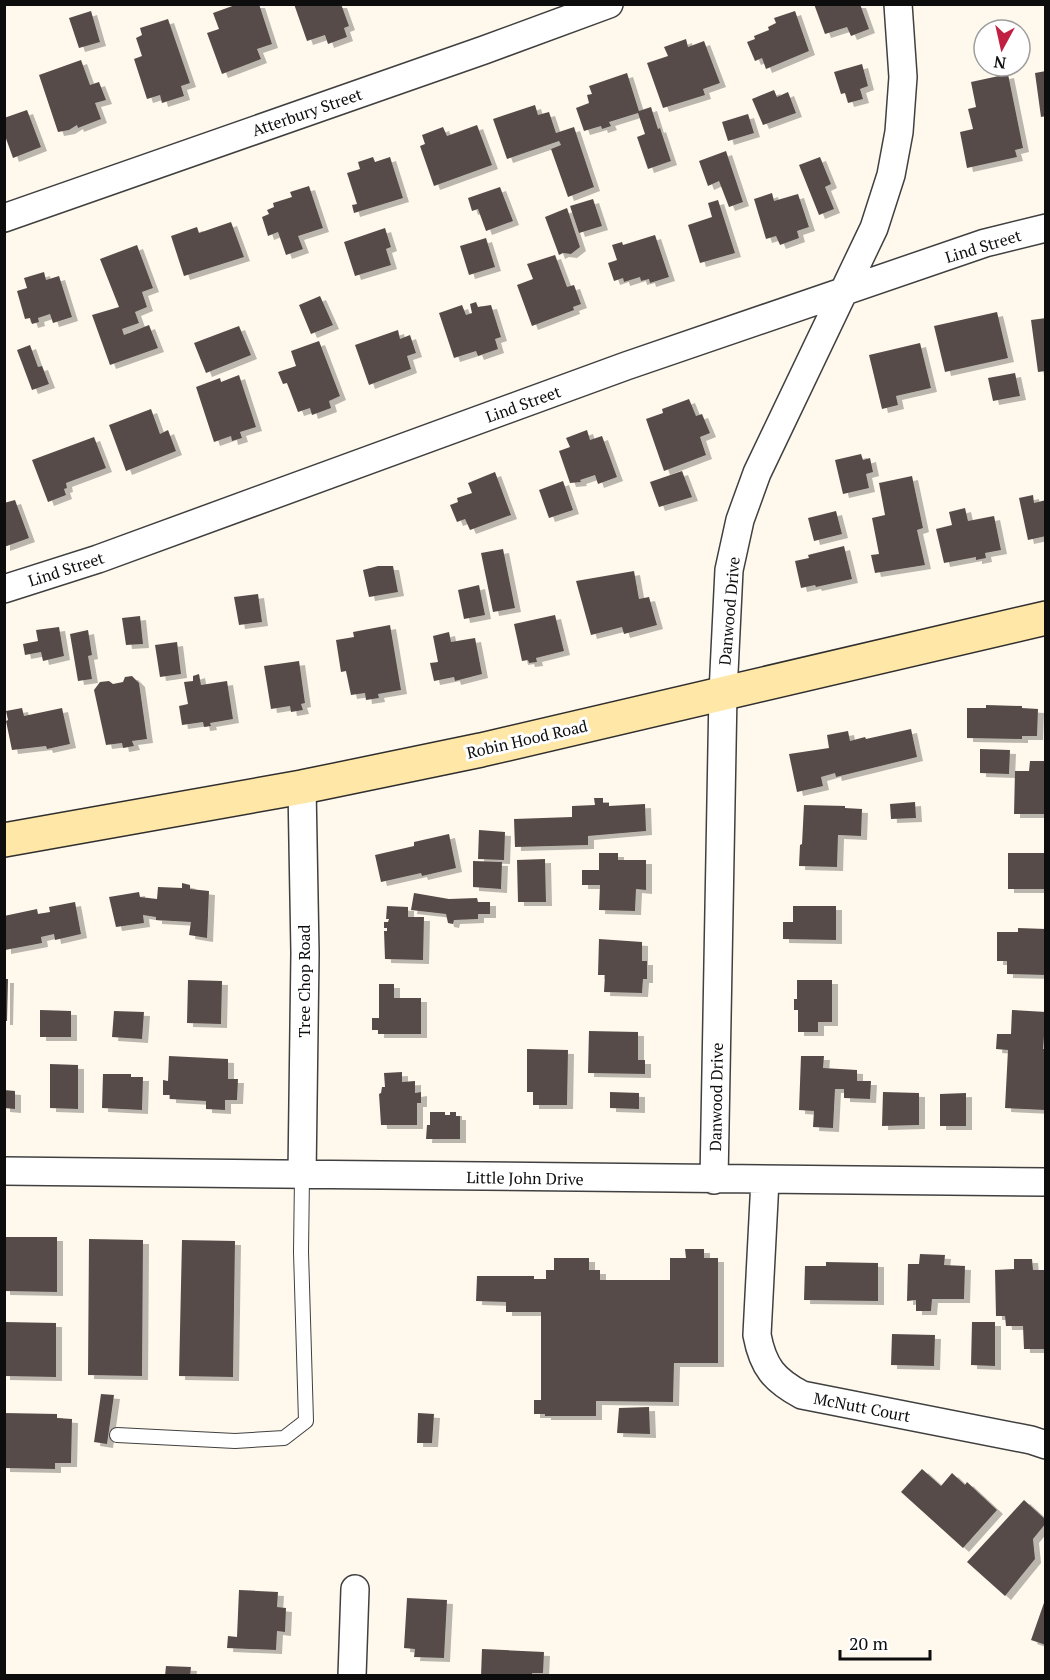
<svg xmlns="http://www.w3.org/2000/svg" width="1050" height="1680" font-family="'PT Serif',serif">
<defs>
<filter id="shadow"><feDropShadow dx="6" dy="4" stdDeviation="0" flood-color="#0004"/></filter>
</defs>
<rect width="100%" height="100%" fill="#fff8ec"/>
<path fill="#564c49" filter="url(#shadow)" d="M238,4h21l13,40 -15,5 4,10 -39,15 -15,-41 12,-4 -6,-16z
M294,4h47l8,22 -5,2 3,9 -19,7 -3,-9 -18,6z
M814,4h46l9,25 -18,7 -4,-9 -22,7z
M91,11l9,31 -21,6 -10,-30z
M795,11l14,40 -43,18 -4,-11 -7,3 -8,-19 8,-3 -1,-3 15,-6 -1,-3 8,-4 -2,-5z
M168,19l22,64 -9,3 3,10 -22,7 -2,-8 -13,4 -13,-40 8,-3 -6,-18 6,-3 -2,-7z
M686,39l2,8 16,-6 16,42 -17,6 2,6 -42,13 -16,-45 21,-7 -4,-9z
M81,60l9,25 9,-3 7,18 -11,3 6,16 -23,9 -1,-3 -8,5 -11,2 -19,-57z
M862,64l6,22 -8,3 3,10 -15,4 -3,-10 -4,1 -7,-22z
M1046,71v45l-5,1 -6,-44z
M627,73l12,38 12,-4 7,22 2,-1 11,33 -23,8 -11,-32 8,-3 -7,-21 -29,9 2,4 -9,3 -1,-3 -17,5 -8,-23 13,-5 -2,-8 5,-1 -3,-8z
M1008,74l15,74 -8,2 2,7 -50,11 -7,-36 13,-3 -5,-20 8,-2 -5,-25z
M774,90l3,7 11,-5 8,21 -33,12 -11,-26z
M535,105l3,10 11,-3 7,21 18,-6 20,60 -26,10 -17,-48 10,-4 -2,-4 -52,18 -14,-40z
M27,110l14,37 -28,11 -9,-25v-15z
M748,114l6,19 -26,8 -6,-19z
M477,125l15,40 -58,21 -14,-40 5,-2 -3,-9 21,-8 4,9z
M726,151l17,51 -14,5 -10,-26 -11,5 -9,-25z
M373,157l2,5 15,-5 13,41 -49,15 -2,-8 5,-1 -10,-31 13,-4 -2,-7z
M820,157l11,27 -6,3 9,22 -15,6 -20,-50z
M309,186l14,42 -25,8 5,13 -17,6 -8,-23 -10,4 -6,-19 7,-3 -2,-4 7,-3 -1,-4 19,-6 -2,-5z
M500,187l13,34 -27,10 -8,-22 -6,2 -4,-13z
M772,193l2,8 24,-7 11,33 -12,4 2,7 -19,7 -4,-9 -10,3 -12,-40z
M593,199l9,27 -23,7 -9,-27z
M718,200l17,53 -35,10 -12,-38 24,-8 -4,-14z
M567,208l13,39 -9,7 -8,-1 -4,2 -14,-38z
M231,222l13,35 -60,19 -13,-40 26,-9 2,6z
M385,228l6,19 -5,2 5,16 -36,11 -11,-34z
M655,235l14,42 -19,6 -1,-4 -8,2 -1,-4 -16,5 -1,-4 -9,3 -6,-18 9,-3 -5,-15 10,-3 1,3z
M486,238l9,29 -26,8 -9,-29z
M137,245l16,43 -11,4 5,15 -12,5 4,11 -17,6 2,6 25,-10 9,23 -48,17 -18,-50 27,-8 -19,-48z
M555,255l12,32 7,-2 7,19 -8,3 1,3 -42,16 -15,-41 16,-6 -6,-15z
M44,272l2,8 13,-4 13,41 -19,6 -3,-9 -12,4 1,4 -7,2 -2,-6 -5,1 -8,-28 10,-3 -3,-10z
M320,296l13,29 -22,9 -12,-29z
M476,302l2,5 13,-2 10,32 -6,2 3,10 -20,7 -2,-5 -22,7 -15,-45 23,-8 4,10 6,-2 -2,-9z
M997,312l11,46 -63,14 -11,-46z
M1046,318v53l-8,1 -7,-52z
M239,326l12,29 -45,18 -12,-30z
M398,330l2,9 10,-4 6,18 -9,3 4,13 -42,16 -14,-40z
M319,341l21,55 -11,5 2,7 -19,7 -2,-7 -12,4 -11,-29 -4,1 -5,-12 18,-6 -5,-15z
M920,343l11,45 -35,8 2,9 -16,4 -13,-54z
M30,345l8,22 4,-1 7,18 -17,6 -15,-40z
M1015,373l5,23 -27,5 -5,-23z
M239,375l17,52 -16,5 2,6 -10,3 -1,-5 -17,6 -18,-55 24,-9 1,4z
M689,399l7,17 6,-2 8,19 -10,4 6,18 -42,16 -18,-52 17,-6 -1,-4z
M151,409l9,25 8,-4 8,21 -50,20 -17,-46z
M587,430l3,10 12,-4 15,41 -19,7 -3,-9 -15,5 1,2 -11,1 -11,-32 11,-4 -4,-9z
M94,437l12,31 -40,15 1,5 -3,1 2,6 -18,7 -16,-42z
M861,454l2,6 7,-2 3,14 -7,2 3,14 -26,6 -8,-34z
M682,471l10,26 -33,10 -9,-25z
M495,472l16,43 -41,15 -5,-11 -8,3 -7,-17 8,-3 -1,-4 15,-5 -4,-10z
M912,476l11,52 -6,2 8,35 -50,8 -4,-18 8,-1 -7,-36 13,-3 -6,-32z
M563,481l10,29 -24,8 -10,-28z
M1033,495l1,8 12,-3v36l-18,4 -9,-42z
M15,500l14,38 -25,9v-44z
M965,508l3,13 26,-5 7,34 -16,3 1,5 -10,2v-3l-32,6 -8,-34 16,-4 -3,-13z
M836,511l6,23 -28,7 -6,-23z
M844,546l8,33 -36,8 -1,-2 -14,3 -6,-27 14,-3 -1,-3z
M503,549l12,59 -22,4 -12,-59z
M378,566h15l5,26 -29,5 -6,-27z
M634,571l5,28 10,-2 8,28 -33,9 -2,-7 -31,8 -15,-54z
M479,585l6,30 -21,4 -6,-29z
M258,594l4,28 -23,3 -5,-28z
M555,615l9,36 -28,7 1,4 -8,1 -1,-3 -6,1 -8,-37z
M140,616l3,28 -17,1 -4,-27z
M390,625l11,65 -23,4 1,4 -13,2 -1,-7 -14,2 -5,-24 -5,1 -5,-32 18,-3 -1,-5z
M59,627l5,29 -21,5 -2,-9 -16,3 -2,-11 15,-3 -2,-11z
M88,630l4,25 -4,1 4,23 -14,2 -8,-47z
M449,632l2,10 24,-4 7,36 -27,7 -1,-4 -20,4 -4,-18 8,-1 -5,-26z
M177,642l4,32 -21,3 -5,-32z
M299,661l6,42 -4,1 2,6 -12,2 -1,-6 -19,3 -7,-43z
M199,674l2,11 26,-4 6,38 -23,4 1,3 -7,1 -1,-5 -21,3 -3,-19 9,-2 -4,-22 9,-1v-5z
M132,676l7,7 8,56 -15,2 2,5 -11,2 -1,-5 -16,2 -12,-55 6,-8 9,-1 4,3 10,-2 2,-5z
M986,705l36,1v2l16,1 -1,27h-15v3l-55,-1v-30h19z
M22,708l2,8 38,-8 8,36 -23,5 -1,-3 -34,4 -6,-29 2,-1 -2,-9z
M911,729l6,28 -81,20 -1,-4 -14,4 2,9 -26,6 -8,-38 40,-6 -2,-13 21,-4 2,10 15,-4 1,2z
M980,749l30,1 -1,24 -29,-1z
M1030,761h16v53h-32l1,-43h14z
M594,798h9v5h6v3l36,-2 1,27 -58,5v9l-73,2 -1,-28 58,-2v-11l23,-1z
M915,802l1,16 -25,1 -1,-15z
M804,805l41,1v2l17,1 -1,27 -23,-1 -1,32 -38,-1 1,-21 2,-1z
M479,830l26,2 -1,28 -26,-1z
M449,834l7,34 -34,8 -1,-3 -40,9 -6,-27 39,-9v-4z
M599,853h19v7h28v30l-10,-1 -1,22 -36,-1 1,-25h-18v-15h17z
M1008,853h38v36h-38z
M545,859l1,43h-28l-1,-42z
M473,861l29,1 -1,27 -28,-2z
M182,883l8,2v4l19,2 -2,47 -18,-3 2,-13 -35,-2v-3l-13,-2 1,8 -28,4 -7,-30 30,-5 1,5 17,2 1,-12 24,1z
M414,893l35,6 28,-1 1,4h12v12h-12v5l-24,1 -1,4 -5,-1 -2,-9 -35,-4z
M75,902l6,32 -26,6 -1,-6 -13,3 1,6 -37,7 -1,-34 33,-7 1,5 12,-2 -1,-5z
M387,906l21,1v10h16l-1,43 -38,-1 -1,-28h3v-3h-3v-6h4l1,-3h-3z
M793,906h43v34l-53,-1v-17h10z
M1018,928l28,1v46l-39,-1v-13h-10v-29h21z
M599,939l43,3v19h5v18h-4l-1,14 -38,-1 1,-17h-7z
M4,979h4l-1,42h-3z
M188,980l34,1 -1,43 -34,-1z
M797,980h35v42h-14v10h-20v-22h-4v-11h3z
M379,984h15v14h27v36h-43v-4h-6v-12h7z
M40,1010l31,1v26h-31z
M1012,1010l34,2 -3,37h3l-1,61 -40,-2 3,-58 -12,-1 1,-15h14z
M114,1011l30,1 -2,27 -30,-2z
M589,1031l49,1v28h7v14l-57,-1z
M527,1049l41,1 -1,55h-34v-13h-6z
M169,1056l59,3v20h10l-1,21h-12v10l-19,-1v-8l-36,-2v-4h-7v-15l5,1z
M801,1056h23l-1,12 34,2v11h14l-1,18 -26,-1v-9h-9l-2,39 -20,-1 1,-16 -15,-1z
M50,1064l28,1v44l-28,-1z
M402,1072v10l13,-1v12l6,-1v11h-4v22h-36l-2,-31 2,-1 1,-6h3l-1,-14z
M103,1074h28v3h12l-1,33 -40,-2z
M4,1090l11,1v18l-11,-1z
M610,1092l29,1v16l-29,-1z
M883,1092l36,1v32l-37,1z
M966,1093v33h-26v-32z
M430,1112h15v3h5v-3h6v4h4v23h-34l1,-14h3z
M4,1237h53v55l-53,-1z
M89,1239l54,1 -1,136 -54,-1z
M182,1240l53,1 -2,136 -54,-1z
M685,1249h19v9h14v105h-44l-1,39 -77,-1v15h-51v-2h-11v-14h7v-88h-35v-10l-30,-1 1,-25h57v3h12v-9h8v-12h35v12h11v10h70v-22h16z
M920,1254l25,1 -1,10 21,1 -1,33h-32l-1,12h-15v-11l-9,1 1,-37h11z
M1014,1259h18l1,11h13v79h-22l-1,-23h-17l-1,-10h-9l-1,-46 19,-1z
M826,1262l52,1v38l-74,-1 1,-34h21z
M4,1322l52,1v54l-52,-1z
M972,1322h23v44l-24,-1z
M892,1334l43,1 -1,31 -43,-1z
M101,1394l13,1 -7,49 -13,-2z
M649,1407l1,27 -33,-1 2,-25z
M4,1413l53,1v4l15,1 -1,44h-16v6l-51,-1z
M418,1413l16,1 -2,29h-15z
M922,1469l19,17 11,-13 13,12 2,-3 30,28 -34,38 -62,-56z
M1024,1500l22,20v3l-13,16 2,20 -30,37 -38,-34z
M239,1590l39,2 -1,15 9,1 -1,24 -8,-1 -1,19 -49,-2 1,-12 9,1z
M407,1598l40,2 -3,58 -30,-1 1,-8 -11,-1z
M1045,1600h1v45l-15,-5z
M482,1649l62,3 -1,21h-11v3h-51z
M166,1666l25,1 -1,9h-25z"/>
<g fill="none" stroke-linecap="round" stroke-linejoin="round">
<g stroke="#404040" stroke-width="16">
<path id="lane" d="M117,1435l118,6 49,-3 22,-17 -5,-169 1,-76"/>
</g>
<g stroke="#404040" stroke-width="30">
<path id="street" d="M4,218l480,-168 125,-46
M4,589l94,-30 528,-193 359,-123 61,-15
M302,787l3,166 -3,223
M4,1171l1042,11
M714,1180l9,-487 6,-123 11,-50 17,-47 117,-245 17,-53 8,-43 4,-55 -5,-73
M765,1180l-8,155c6,32 17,45 45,60l229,45 15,5
M352,1676l3,-87"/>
</g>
<g stroke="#2f2f2f" stroke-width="36">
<path id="secondary" d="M4,840l298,-53 179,-37 565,-132"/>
</g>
<use href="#lane" stroke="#fff" stroke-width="14"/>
<use href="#street" stroke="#fff" stroke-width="27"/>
<use href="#secondary" stroke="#ffe7a7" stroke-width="33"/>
</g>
<g text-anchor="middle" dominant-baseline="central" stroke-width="6" stroke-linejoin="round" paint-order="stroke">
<g font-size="16" fill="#0d0d0d" stroke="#fff">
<text transform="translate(307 112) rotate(-19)">Atterbury Street</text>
<text transform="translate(983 246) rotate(-17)">Lind Street</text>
<text transform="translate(523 404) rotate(-20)">Lind Street</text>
<text transform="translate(66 569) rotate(-18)">Lind Street</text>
<text transform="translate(729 611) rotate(-85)">Danwood Drive</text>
<text transform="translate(527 739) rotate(-13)">Robin Hood Road</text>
<text transform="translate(304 981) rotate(-90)">Tree Chop Road</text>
<text transform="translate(716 1097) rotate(-89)">Danwood Drive</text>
<text transform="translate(525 1178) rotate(1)">Little John Drive</text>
<text transform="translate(862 1407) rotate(11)">McNutt Court</text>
</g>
</g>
<rect width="1050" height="1680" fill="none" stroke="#0d0d0d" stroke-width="12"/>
<g transform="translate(1002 48) rotate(188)"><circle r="28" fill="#ffffff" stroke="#9e9e9e" stroke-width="1.5"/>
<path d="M0-4.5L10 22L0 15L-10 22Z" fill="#c22042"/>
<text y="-9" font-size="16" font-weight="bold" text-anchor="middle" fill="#0d0d0d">N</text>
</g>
<path d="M840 1650v9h90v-9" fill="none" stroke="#0d0d0d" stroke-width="3"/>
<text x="849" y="1650" font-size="18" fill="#0d0d0d" stroke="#ffffff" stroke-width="4.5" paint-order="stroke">20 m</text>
</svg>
